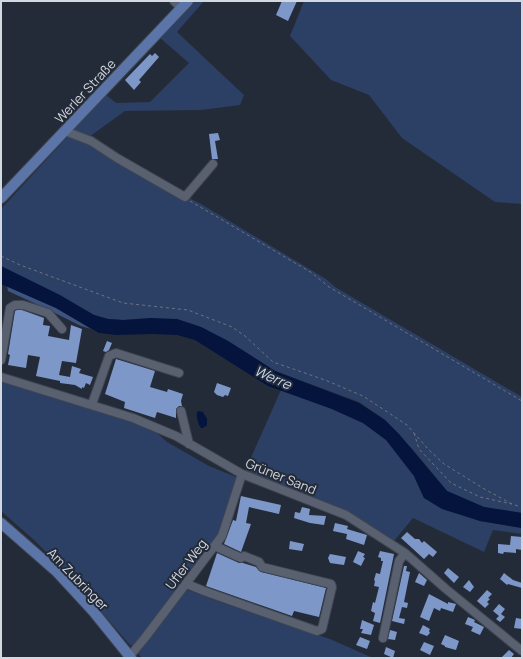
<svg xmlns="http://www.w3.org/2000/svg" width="523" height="659" font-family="Manrope,sans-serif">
<rect width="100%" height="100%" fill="#242b38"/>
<path fill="#2c3f64" d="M193,1h11l-27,31 67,63 -4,10 -39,5 -76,1 -36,26 -19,-6 35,-37 11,9 34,-1 39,-39 -30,-26z
M304,1h218v203l-27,-2 -93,-64 -33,-43 -38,-15 -41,-44z
M69,135l21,8 48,30 63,31 125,75 9,8 187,110v116l-38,-6 -37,-16 -33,-40 -29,-31 -26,-18 -84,-31 -47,-30 -27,-14 -24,-8 -54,1 -15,-1 -14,-4 -93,-49v-57z
M1,380l117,37 37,14 12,11 42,24 27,11v6l-17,52 -84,111 -5,-1 -62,-71 -34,-34 -33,-29z
M281,390l51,19 31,14 23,16 28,37 10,22 56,23 42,7v6l-29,-4 -9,22 -71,-34 -19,23 -149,-70z
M186,589l25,10 119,40 43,19h-231l-5,-6z"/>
<path fill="#3d5380" d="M7,286l49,22 35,21 -10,-3 -34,-17 -39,-18z"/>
<path fill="#04143c" d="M1,266l59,29 34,20 14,4 15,1 28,-2 26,1 24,8 27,14 47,30 84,32 26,17 14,14 48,57 37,16 38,6v15l-42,-7 -38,-12 -18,-11 -10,-22 -28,-36 -23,-17 -31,-14 -64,-23 -73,-46 -18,-5 -25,-1 -36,1 -17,-2 -43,-25 -55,-24z
M199,411l4,1 4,7v6l-4,3h-2c-3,-4 -5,-11 -4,-16z"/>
<path fill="#7e97c9" d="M282,1h15l-9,20 -12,-6z
M155,53l4,4 -20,23 2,2 -7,8 -9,-10 25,-26 2,2z
M218,133l2,7 -5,1 3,18h-6l-3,-25z
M17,310h5l22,8 -1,7 7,1 -2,10 21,4 2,-15 11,4 -6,34 -14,-2 -3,14 11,2 2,-11 9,3 -2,4 14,4 -3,8 -4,-2 -2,5 -2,-1v2l-7,-4 -15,-2v-2l-24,-5 4,-19 -12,-2 -2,13 -18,-3 2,-10 -2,-1 7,-43z
M107,341l5,2 -3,7 -3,2 -3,-1z
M116,359l39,12 -5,16 17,5 1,-3 15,5 -2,7 1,5h-3l-3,3v9l-19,-6 -2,6 -31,-10 1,-6 -20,-8z
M217,383l14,5 -3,8 -3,-1 -2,2 -6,-2 -3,-3z
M241,496l40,9 -2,9 -30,-7 -3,16 5,1 -10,28 -17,-8 9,-24 3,1z
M302,507l8,2 -1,6 17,1 -2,9 -14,-2 -16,-5 1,-6 5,1z
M335,523l13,3 -1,3 20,6 -3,10 -18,-6 1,-5 -14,-3z
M407,532l8,7h4l3,4 2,-2 13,11 -4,5 -4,-3 -5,5 -23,-21z
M511,536l11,1v13l-6,-1v4l-12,-1 -1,2 -5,-1v-9l12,1z
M290,541l14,3 -2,7 -13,-2z
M358,551l7,3 -2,3 2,1 -4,8 -8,-4z
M380,551l14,3 -14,69 -7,-2 2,-8 -4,-2 2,-9 2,1 4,-16 -5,-1 1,-5 -1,-1 2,-7 4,1 3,-13h-2v-3l-3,-1z
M217,553l22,10h4l13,4 5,5 65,16 -7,29 -25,-6 -2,5 -86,-30z
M330,554l16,3 -2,8 -14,-2 -2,-5z
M404,566h3l-1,5 4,1 -6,30 4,1 -1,5 -5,-1 -3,11 6,1 -1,5 -12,-3z
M448,568l11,9 -5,6 -10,-10z
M419,573l8,7 -3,6 -9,-4z
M504,573l9,7 9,3v5l-14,-4 -1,1 -7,-6z
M469,580l5,7 -4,5 -7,-5z
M487,590l5,4 -4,4 2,1 -3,3 2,2 -4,4 -8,-7z
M429,594l19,10v-2l8,2 -3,8 -12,-4 -1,3 -6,-3 -5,13 -9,-4z
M499,604l6,5 -4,5 4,3 -5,5 -4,-3 3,-3 -6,-5z
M468,617l7,3 -1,2 10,5 -4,8 -9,-4 2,-4 -8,-3z
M516,618l6,1v10l-8,-1z
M362,620l12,5 -3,10 -10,-2 2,-4h-3z
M423,625l7,4 -1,2 1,2 -3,3 -8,-3z
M390,630l7,2 -2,8 -7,-1z
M445,635l14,6 -3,9 -11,-3v-1l-4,-2z
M360,637l10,4 -3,8 -11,-4z
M424,642l10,4 -4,9 -10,-5z
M386,647l9,4 -2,7 -9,-4z
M509,650l5,4 -3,4h-10z"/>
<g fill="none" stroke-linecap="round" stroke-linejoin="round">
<g stroke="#404651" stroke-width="10">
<path id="minor" d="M174,1l7,7
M65,131l26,10 26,17 68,39 28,-33
M1,360l8,-46 1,-6 5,-3h8l19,6 6,2 14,16
M1,377l132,41 43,18 66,38 104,41 59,38 41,36 76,62
M92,404l17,-48 7,-3 63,20
M181,411l8,33
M187,584l17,7 113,40 5,-2 10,-42 -1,-3 -69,-17 -3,-5 -15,-6 -3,2 -26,-12
M383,638l16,-77 6,-8
M128,658l16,-19 78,-103 20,-62"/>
</g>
<g stroke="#404651" stroke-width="12">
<path id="major" d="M1,198l187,-197
M1,523l56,49 36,39 38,47"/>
</g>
<path stroke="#6d747f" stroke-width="1" stroke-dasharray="3 3" stroke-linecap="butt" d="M190,201l122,72 17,14 193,114
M1,256l19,9 103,38 65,7 44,17 13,9 28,26 52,18 38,16 44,29 21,24 16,15 42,26 28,15
M414,433l5,16 32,34 29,14 32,7
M515,505l7,2"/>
<use href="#minor" stroke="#596170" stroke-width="8"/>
<use href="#major" stroke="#5c75a8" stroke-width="10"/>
</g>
<g text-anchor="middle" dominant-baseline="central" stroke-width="4" stroke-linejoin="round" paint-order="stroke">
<g font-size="13" fill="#d2d7e0" stroke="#242b38">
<text transform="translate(85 91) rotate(-47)">Werler Straße</text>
<text transform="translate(281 476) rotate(22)">Grüner Sand</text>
<text transform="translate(186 564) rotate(-53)">Ufler Weg</text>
<text transform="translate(78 579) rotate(46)">Am Zubringer</text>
</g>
<g font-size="14" font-style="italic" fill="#c7d6f3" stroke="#242b38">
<text transform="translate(273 377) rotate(24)">Werre</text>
</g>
</g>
<rect width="523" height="659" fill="none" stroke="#d2d7e0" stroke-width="4"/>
</svg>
